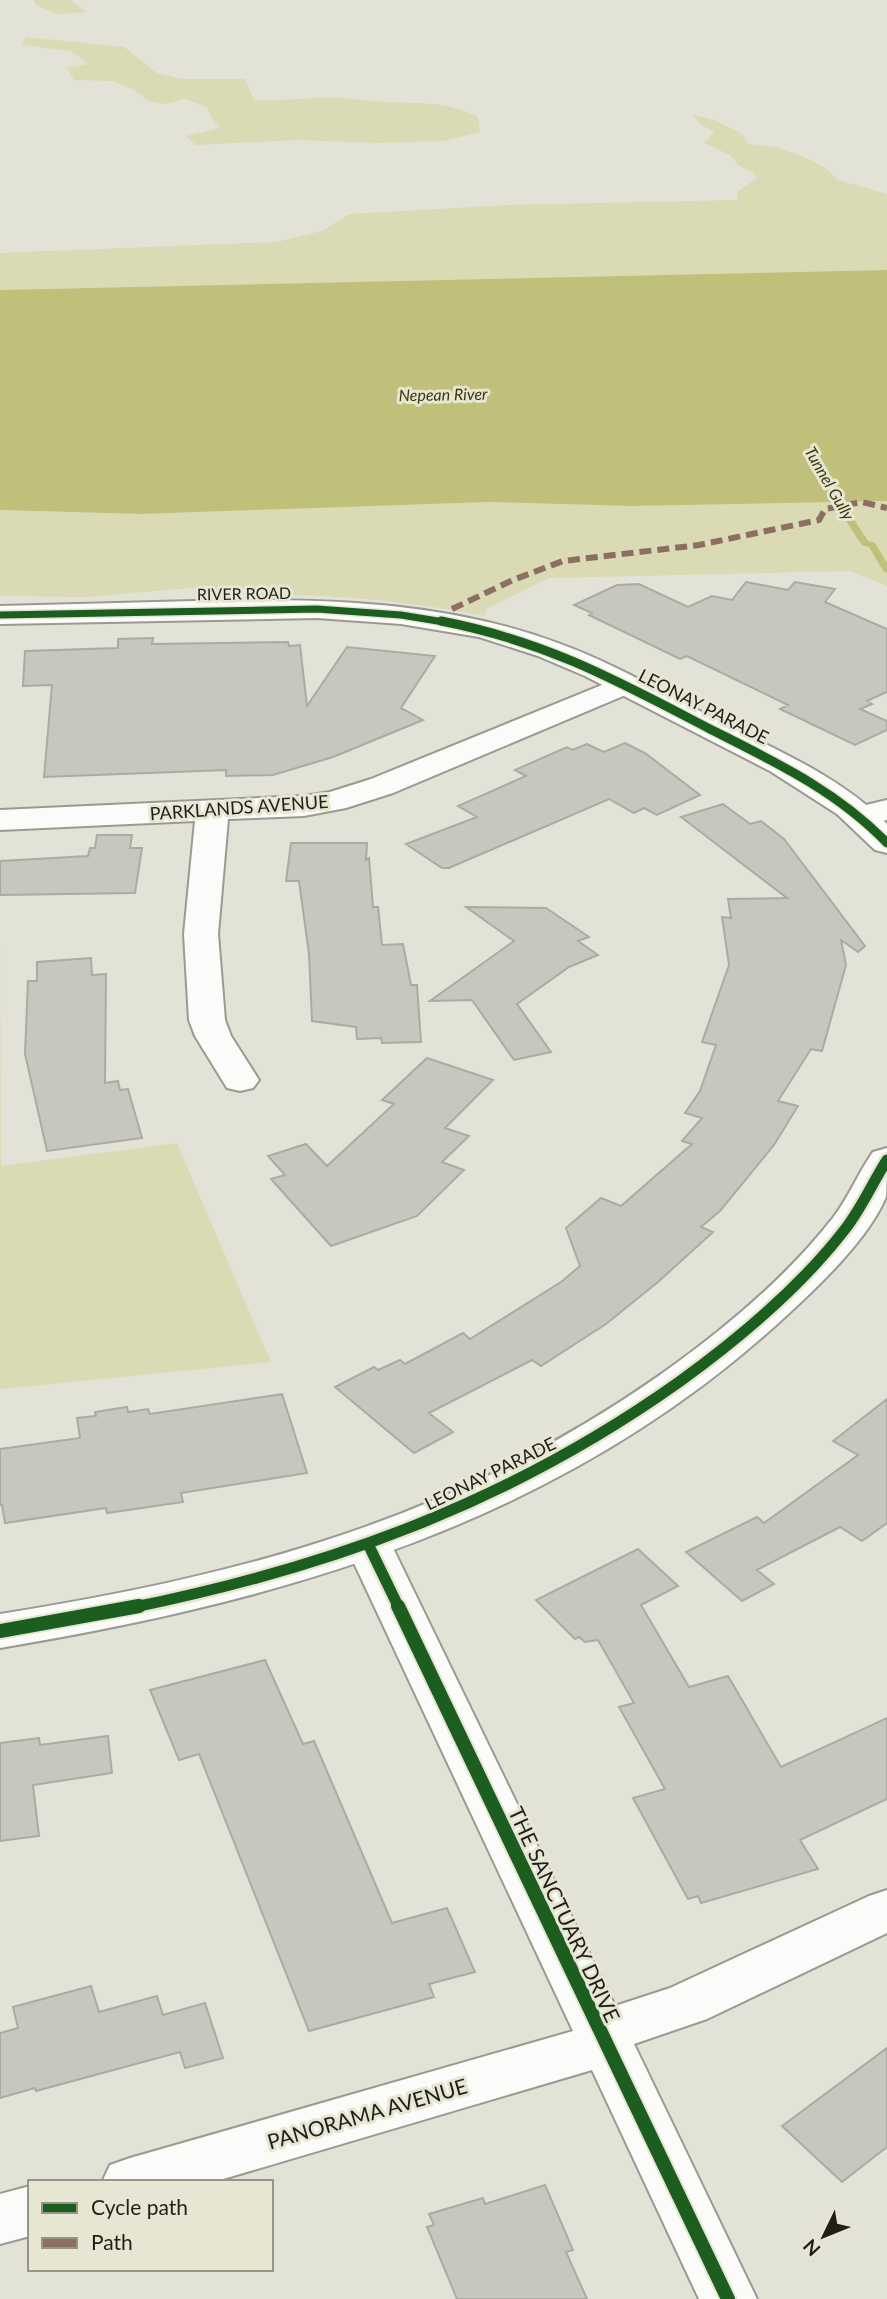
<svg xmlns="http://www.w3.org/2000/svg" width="887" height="2299" font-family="Lato,sans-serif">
<rect width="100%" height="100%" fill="#e2e2d7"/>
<path fill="#dadab4" d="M34,0h37l16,12 -29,2 -22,-9z
M26,37l98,10 33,26 25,6h63l9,21c29,1 58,-3 87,-2 14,1 28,3 43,4 37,2 59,-2 94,15l2,15 -37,9 -65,2 -79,-3 -103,5 -10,-9 35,-8 -9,-9 -5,-12 -22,-8 -22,5 -15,-3 -14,-11 -21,-9 -39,-1 -7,-12 21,-4 -17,-13 -49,-6z
M693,115l21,5 28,14 6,10 28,3 28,10 23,12 11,11 49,14v76l-887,20v-37l277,-11 45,-11 27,-17 159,-9 230,-5 -1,-8 20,-14 -4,-6 -14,-6 -9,-11 -26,-12 10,-11 -15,-9z
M887,501v85l-36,-15 -302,7 -63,31 -1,7c-76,-15 -150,-22 -227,-21l-4,-7h-63l-104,9 -87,-1v-86l141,4 348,-12 142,4z
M0,940l1,226 176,-23 94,219 -271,27z"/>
<path fill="#c0c07a" d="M887,270v231l-256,5 -142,-4 -348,12 -141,-4v-220z"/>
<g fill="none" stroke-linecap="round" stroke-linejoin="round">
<path fill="#c0c07a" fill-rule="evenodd" d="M827,487h6l35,54 7,2 12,20v10l-3,-1 -15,-25 -7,-2 -5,-7 -31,-49z"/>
</g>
<path fill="#c7c7bf" stroke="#ababa3" stroke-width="2" d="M746,582l42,8 7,-8 40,7 -10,13 62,27v63l-20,9 5,3 -12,5 27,12v9l-32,15 -75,-36 8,-4 -101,-49 -7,3 -91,-44 3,-2 -18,-8 43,-20 22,-1 49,23 24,-11 20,4z
M153,638l-1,6 136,-2 1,4 11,-1 7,61 40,-59 88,9 -34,52 22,12 -90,37 -60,18 -47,1v-6l-182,7 8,-92 -29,1 2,-35 93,-3v-9z
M625,743l20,10 55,42 -43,20 -13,-7 -10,5 -25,-14 -160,69h-7l-36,-24 71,-27 -19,-11 68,-30 -11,-6 52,-23 5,3 15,-6 17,8z
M723,804l27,20 11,-3 23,18 81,107 -7,6 -17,-12 5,25 -24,86 -11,-2 -33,52 20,5 -24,39 -54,66 -19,16 12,5 -55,50 -52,42 -65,42 -9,-6 -103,53 24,19 -39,21 -79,-66 39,-20 4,3 22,-10 5,4 58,-31 7,6 91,-57 19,-16 -14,-38 35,-30 20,8 71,-62 -10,-3 20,-23 -17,-5 15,-22 16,-46 -14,-3 27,-77 -7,-48 9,1 -3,-19 59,-1 -106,-81z
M97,835h35l-2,13h12l-7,45 -135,2v-34l88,-5 2,-8h5z
M291,843h76l-1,17 3,-2 4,49h5l4,38 21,-1 8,41h6l4,57 -39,1 -1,-5 -24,1 -1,-12 -44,-6 -3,-67 -10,-73h-13z
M466,907l80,1 43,29 -11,4 20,14 -29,12 -52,37 34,48 -37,8 -42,-60 -42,1 84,-60z
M91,958l1,17 14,-1 -1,109 13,-2 2,9 8,-1 14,49 -95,13 -22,-97 3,-73h9v-19z
M427,1058l66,22 -48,48 24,8 -27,26 22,8 -47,46 -86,30 -60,-67 14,-4 -17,-19 38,-12 21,22 67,-62 -12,-4z
M282,1394l25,79 -126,20 2,9 -76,11 -1,-5 -101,15 -3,-18h-2v-56l80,-11 -3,-20 19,-2 -1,-4 32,-5 1,5 20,-3 2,5z
M887,1399v124l-25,18 -22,-14 -83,43 17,14 -32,17 -56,-49 71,-35 7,6 94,-68 -25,-14z
M638,1549l40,37 -37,19 48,82 39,-11 53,91 106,-49v81l-87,41 18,29 -117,34 -3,-7 -10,3 -55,-101 32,-9 -46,-82 15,-4 -36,-63 -13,2 -6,-5 -4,2 -39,-39z
M265,1660l38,84 11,-3 78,182 55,-15 28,64 -46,12 5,13 -125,34 -110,-277 -20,6 -29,-70z
M108,1736l4,37 -79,12 6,51 -39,5v-98l39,-5 1,7z
M91,1986l8,26 58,-16 6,19 42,-12 18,55 -38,10 -5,-16 -144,39 -1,-3 -35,10v-65l18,-5 -5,-21z
M887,2048v99l-45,35 -60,-56z
M545,2185l28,65 -7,2 21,47h-130l-30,-72 7,-2 -5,-11 54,-16 2,6z"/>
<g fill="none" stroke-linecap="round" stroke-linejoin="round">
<g stroke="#9a9a92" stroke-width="4">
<path id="minor" d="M624,676l11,3 4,6 -4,6 -242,102 -47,15 -42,8 -76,3 -10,115 7,86 6,16 28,44 -6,8 -13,3 -13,-3 -32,-52 -6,-16 -5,-86 11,-113 -195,9v-20l304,-14 26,-4 41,-13z
M887,800v20l-26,6 -12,-3 -4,-7 4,-7z
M369,1530l16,5 7,11 223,460 55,-18 199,-92 18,-6v43l-180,86 -73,25 123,255h-58l-107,-229 -379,112h-111l8,-17 20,-7 443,-127 -227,-485 7,-11z
M30,2186v50l-30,8v-50z"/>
</g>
<g stroke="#9a9a92" stroke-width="4">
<path id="tertiary" d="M233,600c109,-1 220,4 325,43 58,21 111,53 167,81 56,28 117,54 162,100v29l-12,-3 -38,-36 -67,-43 -185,-95 -47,-20 -59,-19 -78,-13 -84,-6 -317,6v-18z
M887,1148c0,14 0,36 -1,49 -18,42 -66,88 -100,119 -220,204 -497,284 -786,332v-34c245,-39 453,-94 660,-239 62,-44 124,-95 172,-156 16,-20 26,-46 41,-67z"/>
</g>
<use href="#minor" fill="#fbfbf9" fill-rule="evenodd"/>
<use href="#tertiary" fill="#fbfbf9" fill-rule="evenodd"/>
<path stroke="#8d6e63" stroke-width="6" stroke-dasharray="12 6" stroke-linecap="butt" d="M452,609l61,-29 50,-19 136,-16 120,-25 6,-11 37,-7 25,6"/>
<g stroke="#e6e6d3" stroke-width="10">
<path id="cycleway-far3" d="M0,615l317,-6 84,6 49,8"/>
</g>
<g stroke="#e6e6d3" stroke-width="12">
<path id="cycleway-far2" d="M441,621c104,20 175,59 267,107 65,33 128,62 179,115"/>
</g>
<g stroke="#e6e6d3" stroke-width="16">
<path id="cycleway-far1" d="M369,1546l30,62
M130,1608c202,-41 380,-106 549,-226 61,-44 121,-94 167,-154 16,-21 27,-46 41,-68"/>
</g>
<g stroke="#e6e6d3" stroke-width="18">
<path id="cycleway" d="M398,1606l330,693
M0,1631l139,-25"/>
</g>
<use href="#cycleway-far3" stroke="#1b5e20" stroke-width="7"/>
<use href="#cycleway-far2" stroke="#1b5e20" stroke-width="9"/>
<use href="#cycleway-far1" stroke="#1b5e20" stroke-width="11"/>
<use href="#cycleway" stroke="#1b5e20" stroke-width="14"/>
</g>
<g text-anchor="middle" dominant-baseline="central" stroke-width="6" stroke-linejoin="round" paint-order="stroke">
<g font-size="16" font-style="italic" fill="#393810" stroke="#e6e6d3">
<text transform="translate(443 394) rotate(-1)">Nepean River</text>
<text transform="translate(830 483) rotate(60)">Tunnel Gully</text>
</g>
<g font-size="16" fill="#1f1f18" stroke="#e6e6d3">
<text transform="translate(244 593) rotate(-1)">RIVER ROAD</text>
</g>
<g font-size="18" fill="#1f1f18" stroke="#e6e6d3">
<text transform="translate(704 706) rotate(27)">LEONAY PARADE</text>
<text transform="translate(239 807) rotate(-4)">PARKLANDS AVENUE</text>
<text transform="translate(490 1473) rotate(-26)">LEONAY PARADE</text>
</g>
<g font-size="21" fill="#1f1f18" stroke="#e6e6d3">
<text transform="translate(565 1914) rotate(65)">THE SANCTUARY DRIVE</text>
<text transform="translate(367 2113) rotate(-16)">PANORAMA AVENUE</text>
</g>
</g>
<rect x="28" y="2180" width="245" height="91" fill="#e6e6d3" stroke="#969688" stroke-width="2"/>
<rect x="42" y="2203" width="35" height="10" fill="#1b5e20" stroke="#969688" stroke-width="2"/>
<text x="91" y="2215" font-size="21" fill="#1f1f18">Cycle path</text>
<rect x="42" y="2238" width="35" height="10" fill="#8d6e63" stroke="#969688" stroke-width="2"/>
<text x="91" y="2250" font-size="21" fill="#1f1f18">Path</text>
<g transform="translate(824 2236) rotate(227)" stroke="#e6e6d3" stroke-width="5" paint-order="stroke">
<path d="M0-5L12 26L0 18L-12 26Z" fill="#1f1f18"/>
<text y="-10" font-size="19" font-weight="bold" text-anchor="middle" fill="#1f1f18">N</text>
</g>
</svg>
